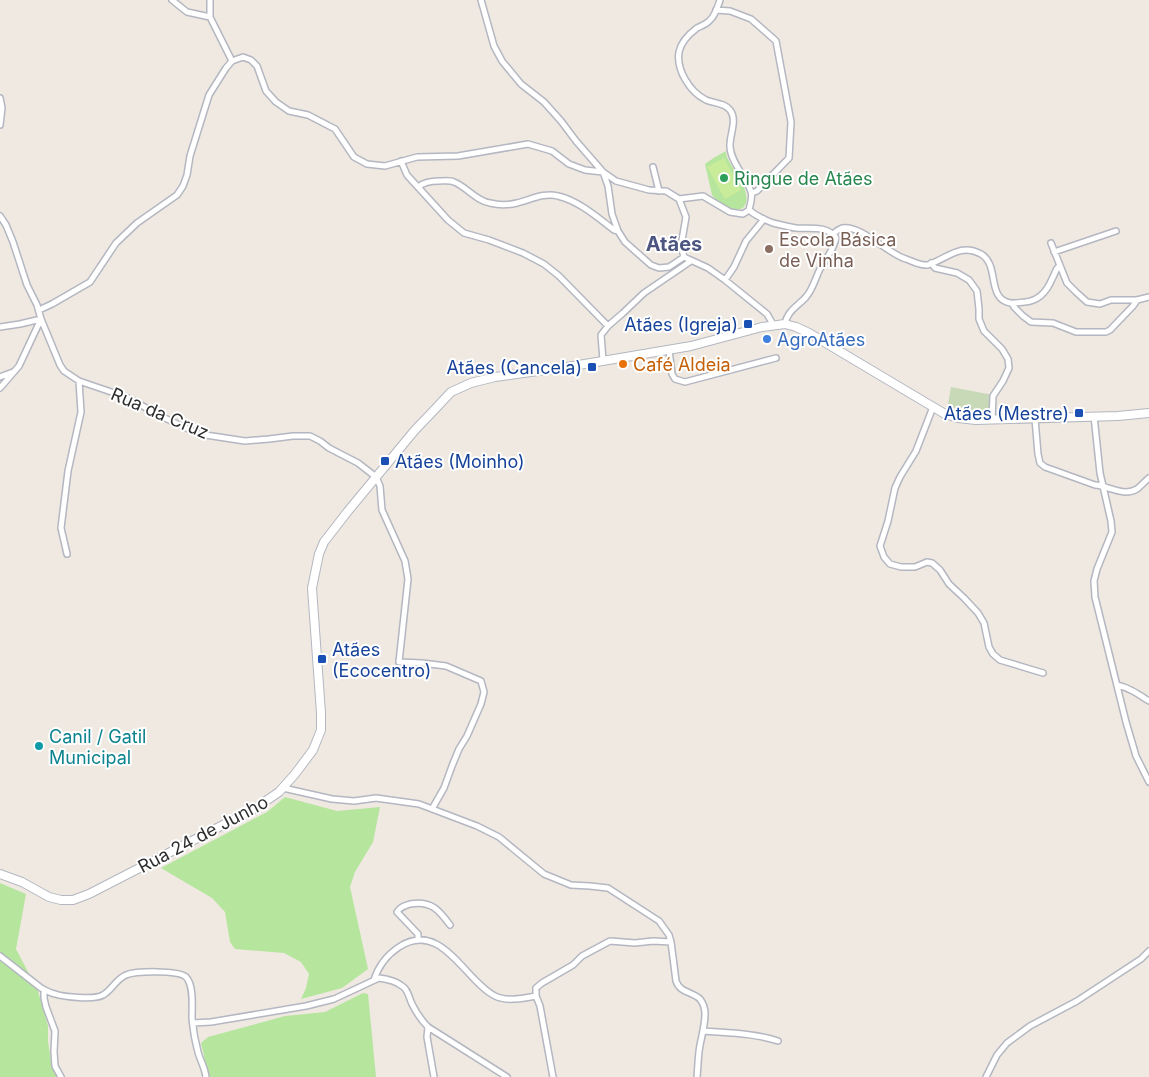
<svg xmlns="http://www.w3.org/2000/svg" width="1149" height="1077" font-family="Inter,sans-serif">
<rect width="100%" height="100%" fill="#efe9e1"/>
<path fill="#b6e59e" d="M726,151c0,2 1,7 2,8 5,12 24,32 17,46 -2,3 -3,4 -6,4 -11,2 -21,-7 -27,-14l-7,-31 10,-7z
M285,797l52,14 43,-4 -7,35 -18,30 -5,15 18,82 -26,19 -41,11 5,-11 3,-14 -8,-12 -17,-9 -49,-4 -5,-7 -5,-30 -13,-14 -51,-30 106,-56z
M0,883l26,11 -10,55 22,42 10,35v15l3,20 6,16h-57z
M363,993l5,1 8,83h-167l-8,-34 7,-6 77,-21 40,-4z"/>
<path fill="#c8d9b8" d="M951,387l42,8 -3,20 -4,2 -39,-7z"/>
<path fill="#c9ec9a" d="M724,158l17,32 -16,9 -18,-32z"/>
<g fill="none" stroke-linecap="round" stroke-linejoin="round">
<g stroke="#b4b7c1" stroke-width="8">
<path id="minor" d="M172,0l15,12 23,5 22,44
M210,0v17
M481,0l13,46 8,15 19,23 23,18 17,19 15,20 27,31 5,14 4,28 6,17 7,11 26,23 8,3 10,-1 15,-10 24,11 17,12 42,34 7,12
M716,10l14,1 21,8 25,22 15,81 -2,36 -32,33 -5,2
M0,98l2,10 -2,17
M401,161l6,14 41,45 16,13 25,7 34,13 21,11 15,12 49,50
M653,167l6,24
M418,187c6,-5 13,-6 21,-6 5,0 11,-1 15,1 13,5 22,19 36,21 8,2 19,2 27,0 13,-3 27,-11 41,-7 21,5 39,21 56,34l4,1
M679,199l7,18 -5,29 3,11
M749,210c7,6 16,10 24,13 8,2 16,4 23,5 14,1 31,-3 40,10 -3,13 -10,21 -16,31 -5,10 -7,20 -14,28 -8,9 -19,14 -21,27
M0,216l6,9 7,17 14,43 10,20 4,14 19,46 4,6 15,10 47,16 12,6 16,10 45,21 46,7 24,-2 24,-3h17l10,5 9,7 29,15 18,14 4,9 2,24 23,51 3,18 -9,83 23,1 24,3 35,15 3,11 -3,12 -14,32 -8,13 -7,17 -8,22 -12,21
M833,234c3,-3 6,-5 9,-6 18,-4 46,26 64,31 6,2 15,7 22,6 2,-1 5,-2 7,-3 16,-7 27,-18 46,-8 19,11 5,44 29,49 4,1 11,-1 15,-1 14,-1 22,-11 27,-23 3,-5 3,-9 7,-13
M1051,243l16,40 9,9 11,10 13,2 11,-4h26l12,-3
M1054,252l62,-21
M931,263l4,5 22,5 12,7 8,11 2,18v10l5,12 18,18 6,10 1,9 -6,13 -10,15 -1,24
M725,280l9,-13 12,-26 18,-22
M1012,303l2,4 9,9 8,6 22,1 23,9h30l4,-2 23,-24 4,-6
M39,310l13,-6 38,-22 26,-39 21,-20 40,-28 6,-9 4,-11 3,-19 19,-61 17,-27 6,-7 11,-4 8,3 6,6 9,25 10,11 13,9 19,4 27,14 19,28 13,7 18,2 32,-9 41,-1 70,-12 24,7 17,13 16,6 18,2 13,9 33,9 17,1 13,8 24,-3 27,16 13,2 6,-4c1,-5 4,-13 2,-18 -4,-14 -20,-29 -21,-45 -1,-11 8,-27 0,-37 -5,-7 -17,-7 -24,-10 -16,-8 -30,-30 -27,-48 2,-10 10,-18 18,-24 4,-2 10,-4 13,-8 5,-4 8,-14 10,-20
M0,327l20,-3 21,-5
M669,350l3,24 3,5 10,3 91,-24
M603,360l-2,-25 7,-9 15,-13 21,-20 47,-32
M0,377l13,-5
M0,388l19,-22 22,-47
M933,407l-17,44 -16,26 -5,11 -7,33 -8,25 4,11 6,7 11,3h14l12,-5 5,1 8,7 9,14 15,14 14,15 6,10 5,24 4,7 7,6 43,13
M1094,416l6,57 11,48 1,11 -15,37 -3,12 1,16 31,125 10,34 13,26
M1035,419l3,35 2,9 5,4 50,18c14,1 28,12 42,4 4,-3 8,-8 12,-11
M67,554l-6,-26 7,-57 13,-59 -2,-31
M1117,685c13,3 21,9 32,16
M283,788l49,11 22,2 22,-3 43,6 58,22 22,11 45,37 27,11 19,1 18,2 51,33 10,14 2,7 5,39c4,12 15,10 24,18 3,4 5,10 5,15 0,10 -3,21 -5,31 -2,11 -2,21 -3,32
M418,940v-6l-21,-22c3,-5 7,-6 13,-8 21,-4 29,6 40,21
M0,956l41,32c4,2 9,5 14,6 9,3 40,6 48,1 9,-5 13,-16 23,-20 10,-4 52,-5 60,2 8,8 6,30 6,41 1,11 3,23 6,34 2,8 7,16 8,25
M374,980c4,-13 13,-25 25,-33 42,-28 66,34 96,49 12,6 29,2 41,0
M44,990v8l2,9 9,24 -1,21 1,14 6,11
M193,1023l18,-1 95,-16 28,-7 45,-21c8,1 17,3 23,8 6,3 7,12 10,18 4,8 9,16 16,23l79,50
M428,1027l-1,10 7,40
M703,1031c24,2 51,2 75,10
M553,1077l-13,-71 -4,-10v-8l6,-5 31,-18 9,-9 28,-15 25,2 18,-2 18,1
M986,1077l11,-22 10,-12 23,-17 47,-25 64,-42 8,-8"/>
</g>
<g stroke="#b4b7c1" stroke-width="10">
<path id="secondary" d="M0,874l22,8 27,15 12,3h12l16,-6 165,-85 25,-17 16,-18 18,-24 8,-20v-17l-9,-125 7,-34 5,-12 24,-31 67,-81 22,-23 14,-15 20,-9 24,-6 72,-10 124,-21 71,-19 23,-3 11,3 13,6 136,81 13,4 18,2 142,-4 31,-3"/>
</g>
<use href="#minor" stroke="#fff" stroke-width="5"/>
<use href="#secondary" stroke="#fff" stroke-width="8"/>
</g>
<circle fill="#2e9e5b" stroke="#fff" stroke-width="2" cx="724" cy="178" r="5"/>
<circle fill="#8d6e63" stroke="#fff" stroke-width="2" cx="769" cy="249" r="5"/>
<g fill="#1a4fb4" stroke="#fff" stroke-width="2">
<rect x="743" y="319" width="10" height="10" rx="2.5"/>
<rect x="587" y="362" width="10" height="10" rx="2.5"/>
<rect x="1074" y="408" width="10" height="10" rx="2.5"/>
<rect x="380" y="456" width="10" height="10" rx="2.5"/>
<rect x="317" y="654" width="10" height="10" rx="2.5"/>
</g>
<circle fill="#3f7fe0" stroke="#fff" stroke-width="2" cx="767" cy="339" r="5"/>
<circle fill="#e8710a" stroke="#fff" stroke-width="2" cx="623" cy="364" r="5"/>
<circle fill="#0f9aa8" stroke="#fff" stroke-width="2" cx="39" cy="746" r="5"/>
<g text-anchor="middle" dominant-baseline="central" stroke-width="4" stroke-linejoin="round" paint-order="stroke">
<g font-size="18" fill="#27864d" stroke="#fff" text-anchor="start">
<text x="734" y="178">Ringue de Atães</text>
</g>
<g font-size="18" fill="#785e54" stroke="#fff" text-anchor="start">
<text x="779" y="239">Escola Básica<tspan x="779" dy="21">de Vinha</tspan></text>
</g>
<g font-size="18" fill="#164399" stroke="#fff" text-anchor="end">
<text x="738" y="324">Atães (Igreja)</text>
<text x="582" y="367">Atães (Cancela)</text>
<text x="1069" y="413">Atães (Mestre)</text>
<text x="395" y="461" text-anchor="start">Atães (Moinho)</text>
<text x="332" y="649" text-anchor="start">Atães<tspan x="332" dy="21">(Ecocentro)</tspan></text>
</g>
<g font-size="18" fill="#366cbe" stroke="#fff" text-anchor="start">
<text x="777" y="339">AgroAtães</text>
</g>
<g font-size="18" fill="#c56008" stroke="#fff" text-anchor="start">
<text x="633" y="364">Café Aldeia</text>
</g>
<g font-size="18" fill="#2e2e2e" stroke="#fff">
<text transform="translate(160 413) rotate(23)">Rua da Cruz</text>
<text transform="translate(203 834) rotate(-28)">Rua 24 de Junho</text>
</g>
<g font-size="18" fill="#0d838f" stroke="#fff" text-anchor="start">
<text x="49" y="736">Canil / Gatil<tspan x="49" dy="21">Municipal</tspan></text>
</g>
<g font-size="20" font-weight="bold" fill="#4d5680" stroke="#fff">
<text x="674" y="244">Atães</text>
</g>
</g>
</svg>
